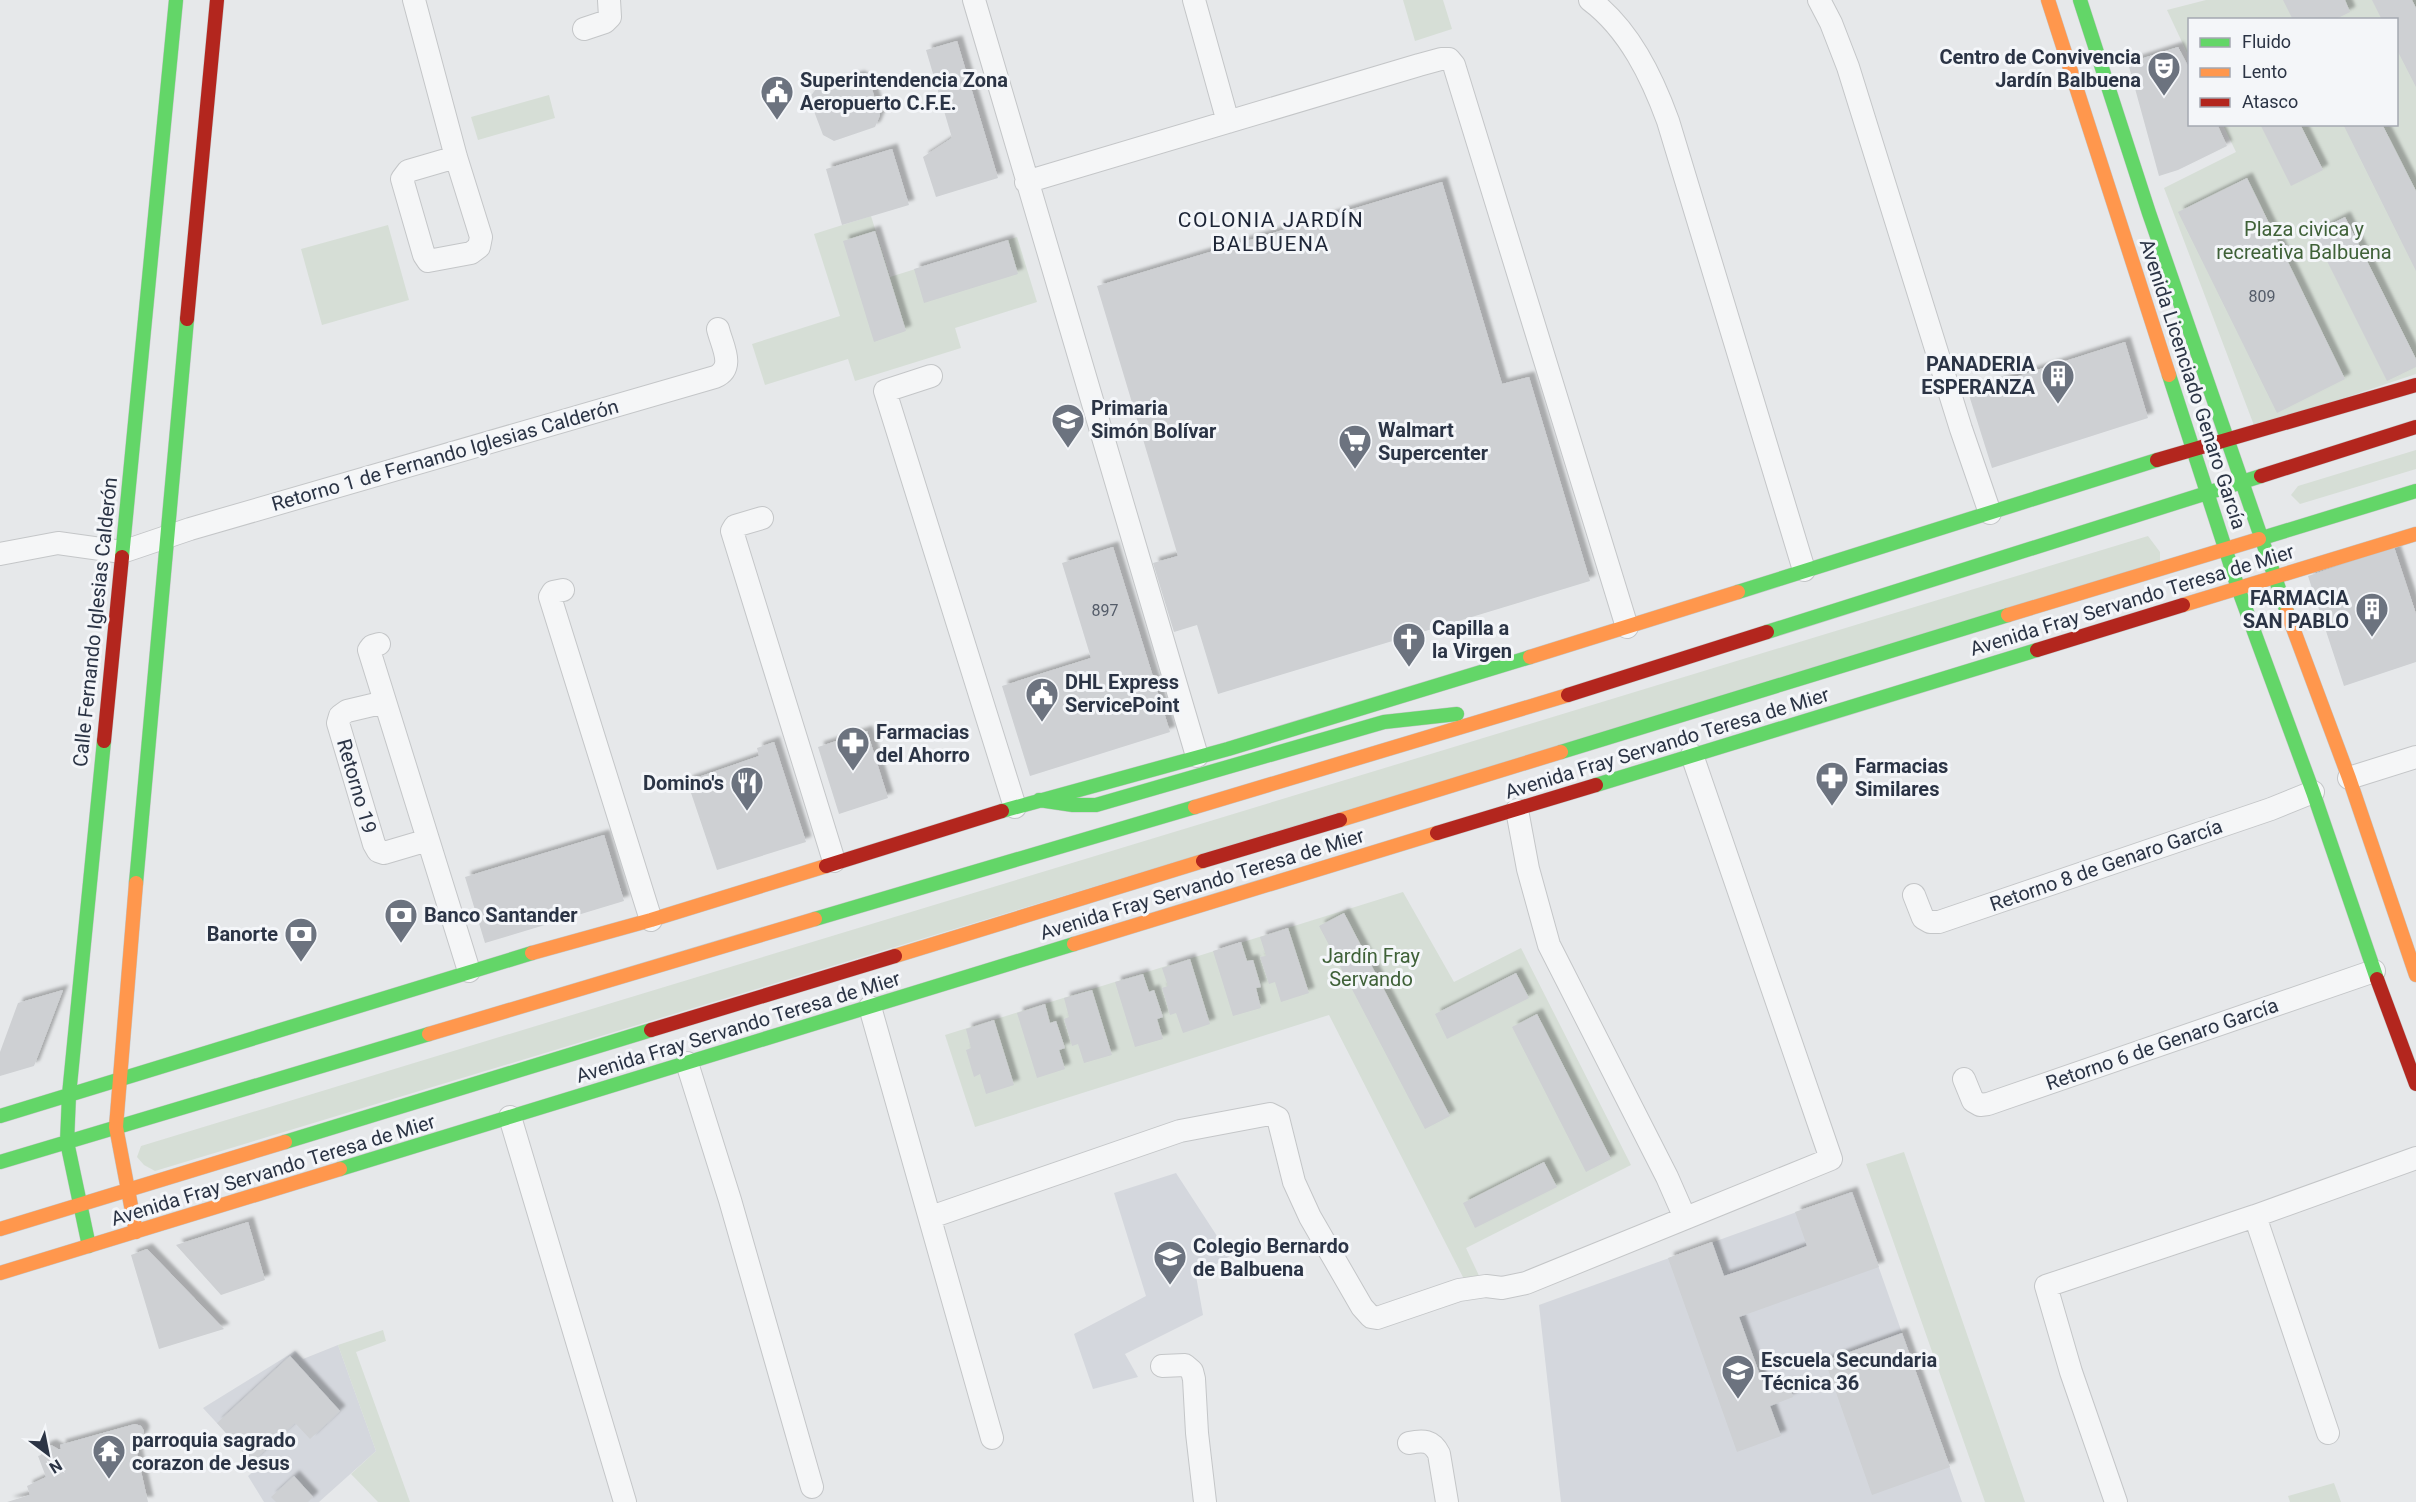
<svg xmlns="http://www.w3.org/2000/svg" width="2416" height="1502" font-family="Roboto,sans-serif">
<defs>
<filter id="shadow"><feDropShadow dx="5.5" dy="-5.5" stdDeviation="1.5" flood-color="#0004"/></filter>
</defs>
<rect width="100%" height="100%" fill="#e6e8ea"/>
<path fill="#d4d7dd" d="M1176,1173l54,83 -34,20 7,39 -78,39 13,23 -45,12 -19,-55 72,-38 -32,-103z
M1852,1192l110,310h-401l-22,-197z
M338,1345l38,106 -57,51h-55l-16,-26 10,-8 -55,-60 92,-57 8,8z"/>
<path fill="#d6ded6" d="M1403,0h40l9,29 -37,12z
M2206,0h210v374l-161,54 -91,-240 72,-36 -13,-27 173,-1v-104h-206l-1,37 -22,-47z
M549,95l6,23 -77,22 -7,-23z
M871,216l19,61 127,-40 20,65 -82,26 6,20 -106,33 -7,-22 -83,26 -13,-41 88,-28 -26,-82z
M388,225l21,75 -87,25 -21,-76z
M2416,450v19l-116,35 -9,-9 7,-9z
M2148,536l12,16v12l-2005,607 -11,-6 -7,-8 4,-11z
M1403,892l51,90 67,-34 110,217 -165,83 15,32 -14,5 -138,-270 -354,112 -30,-92z
M1904,1152l121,350h-40l-119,-338z
M383,1330l3,11 -30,11 54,150h-32l-27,-28 25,-23 -38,-106z
M2334,1483l7,19h-51l-2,-6z"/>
<path fill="#ced0d3" filter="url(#shadow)" d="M2283,0h62l5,12 -16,8h-41z
M2372,0h40l4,8v79l-20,-39v-28h-14z
M957,41l41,137 -62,19 -13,-40 29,-19 -26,-88z
M2178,47l12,23v54h27l10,22 -49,24 -19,6 -31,-113z
M859,76l11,7 10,32 -5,12 -41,14 -11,-6 -14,-37 8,-10z
M2260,124h40l23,46 -32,16z
M2343,124h39l34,67v80z
M892,149l17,56 -67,20 -16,-56z
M2247,178l98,201 -68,34 -99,-201z
M1442,182l60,202 27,-7 61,204 -372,113 -21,-69 -23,7 -21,-69 25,-7 -81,-270z
M2345,217l71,142v8l-29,14 -74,-148z
M875,231l31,100 -32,11 -31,-101z
M1008,240l10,34 -94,29 -10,-34z
M2125,342l23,76 -156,50 -24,-76z
M1113,547l57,185 -140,44 -28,-90 89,-28 -29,-95z
M2394,547l22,67v48l-72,24 -36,-110z
M867,731l21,67 -49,16 -21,-67z
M774,742l32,100 -89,28 -30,-89 72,-25 -2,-8z
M604,835l20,66 -139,42 -20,-66z
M1344,913l106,203 -25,13 -106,-203z
M1288,928l21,65 -28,9 -6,-20 -6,2 -9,-27 6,-1 -6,-19z
M1241,942l6,19 6,-1 8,27 -5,1 5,20 -28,8 -20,-65z
M1190,959l20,65 -27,9 -7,-20 -6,2 -8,-27 6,-2 -6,-18z
M1516,973l13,25 -82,41 -12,-25z
M1143,974l6,18 5,-2 9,27 -6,2 6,20 -28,8 -20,-65z
M63,990l-29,76 -34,10v-24l18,-49z
M1092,990l20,65 -28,8 -6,-19 -6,2 -8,-27 5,-2 -5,-19z
M1045,1004l5,19 6,-2 9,27 -6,2 6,19 -28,9 -20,-65z
M1537,1014l74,145 -25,13 -74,-145z
M994,1020l20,65 -28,9 -6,-20 -6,3 -8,-27 5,-2 -5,-19z
M1544,1162l13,25 -82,41 -12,-25z
M1852,1192l27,75 -140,50 27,75 22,-9 5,14 -23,9 11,30 -44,16 -69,-194 44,-16 12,34 21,-7 62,-23 -12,-34z
M248,1222l17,58 -44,15 -45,-50z
M147,1249l77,80 -65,20 -28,-94z
M1902,1333l48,134 -78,28 -47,-134z
M290,1356l50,55 -30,28 -15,-16 -43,39 -35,-39z
M135,1424l6,2 3,5 -1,5 -8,9 13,57h-141l23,-7 -3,-9 19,-9 -8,-21 3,-1 4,-8 6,-2 7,4h3l-1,-4z
M294,1476l19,21 -5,5h-32l-5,-5z"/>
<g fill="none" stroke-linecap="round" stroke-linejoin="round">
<g stroke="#c4c6c8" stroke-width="24">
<path id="street" d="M414,0l42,157 25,80 -2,10 -8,6 -43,8 -4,-6 -22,-76 6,-8 48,-14
M974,0l223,756
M1194,0l34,122
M1590,0c39,29 62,77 78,121l136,449
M1819,0l12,23 17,44 113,362 29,84
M584,29l21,-7 5,-5 -1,-17
M1026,182l393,-117 22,-6h8l5,6 173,562
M931,376l-46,15 130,416
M762,518l-27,8 -3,5 102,330
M0,554l58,-11 64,9 68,-23 525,-152c21,-9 7,-31 3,-48
M563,590l-10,2 -3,5 101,323
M379,644l-7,2 -3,4 100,321
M385,702l-38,9 -7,5 -2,7 36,121 4,7 6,2 44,-13
M2349,778l67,-21
M1517,810l11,59 21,76 118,232 18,41
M1914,895l9,23 7,4h9l332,-113 42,-17
M870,1007l122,431
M687,1063l43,137 82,287
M1964,1079l9,22 7,4 8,-1 386,-133
M510,1117l115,385
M2255,1216l73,217
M931,1217l249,-86 90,-17 8,4 16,64 16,35 52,90 9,10 6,1 82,-28 27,-4 16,2 24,-5 305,-124 -139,-404
M1162,1366l23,-1 7,6 2,8 3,54 8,69
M1409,1443c14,-3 23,-3 30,11l8,48
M2116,1502l-45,-130 -25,-86 209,-70 161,-58"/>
</g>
<g stroke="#c4c6c8" stroke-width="15">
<path id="fast" d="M2080,0l69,213 138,399
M2169,375l69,213 75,204 64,187
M2259,539l157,-48
M122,557l54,-557
M1738,592l419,-132
M1767,632l494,-156
M1561,752l447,-137
M1596,785l441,-135
M1039,800l34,5h23l288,-83 73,-8
M1002,811l226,-62 302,-92
M136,883l51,-564
M815,919l380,-112
M0,1116l532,-163
M285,1142l366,-112
M0,1162l429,-128
M340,1169l734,-225
M89,1246l-22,-104 2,-47 35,-354"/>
</g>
<g stroke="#c4c6c8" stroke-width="15">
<path id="slow" d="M2048,0l121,375
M2183,605l233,-71
M2287,612l62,166 67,197
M2008,615l251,-76
M1530,657l208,-65
M1195,807l373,-112
M1340,820l221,-68
M1074,944l363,-111
M532,953l119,-33 175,-54
M895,956l308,-95
M429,1034l386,-115
M0,1229l285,-87
M136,1232l-20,-105 20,-244
M0,1273l340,-104"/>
</g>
<g stroke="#c4c6c8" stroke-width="15">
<path id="jam" d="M187,319l30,-319
M2157,460l259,-75
M2261,476l155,-49
M2037,650l146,-45
M1568,695l199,-63
M104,741l18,-184
M1437,833l159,-48
M1203,861l137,-41
M826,866l176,-55
M2377,979l39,105
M651,1030l244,-74"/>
</g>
<use href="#street" stroke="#f5f6f7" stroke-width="22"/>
<use href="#fast" stroke="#63d668" stroke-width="14"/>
<use href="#slow" stroke="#ff974d" stroke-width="14"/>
<use href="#jam" stroke="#b3261e" stroke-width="14"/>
</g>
<defs>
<g id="theatre-pin" transform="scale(1.725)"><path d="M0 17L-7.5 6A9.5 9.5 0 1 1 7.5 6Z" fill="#6c737f" stroke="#f4f6f9"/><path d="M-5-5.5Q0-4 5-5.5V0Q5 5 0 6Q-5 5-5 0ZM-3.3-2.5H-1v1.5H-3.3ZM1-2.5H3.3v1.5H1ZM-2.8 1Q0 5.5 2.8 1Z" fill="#fff"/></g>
<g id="civic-pin" transform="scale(1.725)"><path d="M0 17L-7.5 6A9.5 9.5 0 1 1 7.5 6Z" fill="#6c737f" stroke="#f4f6f9"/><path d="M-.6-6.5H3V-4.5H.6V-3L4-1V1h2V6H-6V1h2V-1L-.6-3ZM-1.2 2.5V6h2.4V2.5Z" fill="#fff"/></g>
<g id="building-pin" transform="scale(1.725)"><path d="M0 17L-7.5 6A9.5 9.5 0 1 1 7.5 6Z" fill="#6c737f" stroke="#f4f6f9"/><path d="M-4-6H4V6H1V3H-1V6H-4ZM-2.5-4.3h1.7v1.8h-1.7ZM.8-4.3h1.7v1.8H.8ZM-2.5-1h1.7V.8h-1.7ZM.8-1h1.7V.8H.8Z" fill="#fff"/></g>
<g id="school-pin" transform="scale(1.725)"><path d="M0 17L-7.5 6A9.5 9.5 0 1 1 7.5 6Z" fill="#6c737f" stroke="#f4f6f9"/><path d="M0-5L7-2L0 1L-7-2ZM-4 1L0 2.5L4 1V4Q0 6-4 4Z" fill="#fff"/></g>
<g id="supermarket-pin" transform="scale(1.725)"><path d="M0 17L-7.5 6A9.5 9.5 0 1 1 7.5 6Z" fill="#6c737f" stroke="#f4f6f9"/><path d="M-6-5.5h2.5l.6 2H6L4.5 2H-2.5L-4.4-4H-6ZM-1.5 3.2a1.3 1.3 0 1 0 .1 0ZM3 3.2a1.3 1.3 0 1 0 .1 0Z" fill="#fff"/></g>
<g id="church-pin" transform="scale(1.725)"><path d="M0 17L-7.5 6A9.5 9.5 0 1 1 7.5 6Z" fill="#6c737f" stroke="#f4f6f9"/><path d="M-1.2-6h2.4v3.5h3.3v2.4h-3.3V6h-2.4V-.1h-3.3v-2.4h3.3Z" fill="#fff"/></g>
<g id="pharmacy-pin" transform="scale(1.725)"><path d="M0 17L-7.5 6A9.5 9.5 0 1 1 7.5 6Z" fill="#6c737f" stroke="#f4f6f9"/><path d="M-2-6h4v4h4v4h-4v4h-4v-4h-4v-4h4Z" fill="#fff"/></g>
<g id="restaurant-pin" transform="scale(1.725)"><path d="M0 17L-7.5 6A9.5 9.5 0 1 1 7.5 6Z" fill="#6c737f" stroke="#f4f6f9"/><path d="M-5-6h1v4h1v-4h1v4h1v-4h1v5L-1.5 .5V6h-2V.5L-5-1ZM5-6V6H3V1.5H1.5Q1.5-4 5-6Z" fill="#fff"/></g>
<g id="bank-pin" transform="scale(1.725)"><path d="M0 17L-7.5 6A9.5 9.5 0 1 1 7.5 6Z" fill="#6c737f" stroke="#f4f6f9"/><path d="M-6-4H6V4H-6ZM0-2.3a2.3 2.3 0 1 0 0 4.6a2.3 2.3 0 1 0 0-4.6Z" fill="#fff"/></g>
<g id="temple-pin" transform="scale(1.725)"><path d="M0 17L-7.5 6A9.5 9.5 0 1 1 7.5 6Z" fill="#6c737f" stroke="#f4f6f9"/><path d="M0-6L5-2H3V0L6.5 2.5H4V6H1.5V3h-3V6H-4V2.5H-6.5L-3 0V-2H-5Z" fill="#fff"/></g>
</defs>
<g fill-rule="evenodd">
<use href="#theatre-pin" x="2164" y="68"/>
<use href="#civic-pin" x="777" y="92"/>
<use href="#building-pin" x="2058" y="376"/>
<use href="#school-pin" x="1068" y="420"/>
<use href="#supermarket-pin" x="1355" y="441"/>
<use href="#building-pin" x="2372" y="609"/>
<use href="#church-pin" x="1409" y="639"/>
<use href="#civic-pin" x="1042" y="694"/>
<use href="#pharmacy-pin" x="853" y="743"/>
<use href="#pharmacy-pin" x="1832" y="778"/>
<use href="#restaurant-pin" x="747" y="783"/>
<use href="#bank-pin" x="401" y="915"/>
<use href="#bank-pin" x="301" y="934"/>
<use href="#school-pin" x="1170" y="1257"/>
<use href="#school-pin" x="1738" y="1371"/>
<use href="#temple-pin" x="109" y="1451"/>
</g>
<g text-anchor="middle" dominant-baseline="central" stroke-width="6" stroke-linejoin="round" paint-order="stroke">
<g font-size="16" fill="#545c69">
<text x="2262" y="296">809</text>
<text x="1105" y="610">897</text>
</g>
<g font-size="20" font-weight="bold" fill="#2b3445" stroke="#f4f6f9" text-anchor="start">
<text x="2141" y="57" text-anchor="end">Centro de Convivencia<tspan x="2141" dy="23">Jardín Balbuena</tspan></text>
<text x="800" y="80">Superintendencia Zona<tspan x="800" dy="23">Aeropuerto C.F.E.</tspan></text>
<text x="2035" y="364" text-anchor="end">PANADERIA<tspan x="2035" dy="23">ESPERANZA</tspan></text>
<text x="1091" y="408">Primaria<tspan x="1091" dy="23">Simón Bolívar</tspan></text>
<text x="1378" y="430">Walmart<tspan x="1378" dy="23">Supercenter</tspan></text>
<text x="2349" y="598" text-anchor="end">FARMACIA<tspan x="2349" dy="23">SAN PABLO</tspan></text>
<text x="1432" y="628">Capilla a<tspan x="1432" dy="23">la Virgen</tspan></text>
<text x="1065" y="682">DHL Express<tspan x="1065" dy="23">ServicePoint</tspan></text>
<text x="876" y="732">Farmacias<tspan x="876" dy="23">del Ahorro</tspan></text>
<text x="1855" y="766">Farmacias<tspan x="1855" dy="23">Similares</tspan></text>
<text x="724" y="783" text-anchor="end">Domino's</text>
<text x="424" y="915">Banco Santander</text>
<text x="278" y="934" text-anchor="end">Banorte</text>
<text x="1193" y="1246">Colegio Bernardo<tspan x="1193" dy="23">de Balbuena</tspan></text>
<text x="1761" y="1360">Escuela Secundaria<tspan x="1761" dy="23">Técnica 36</tspan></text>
<text x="132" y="1440">parroquia sagrado<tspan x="132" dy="23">corazon de Jesus</tspan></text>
</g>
<g font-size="20" fill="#3f6138" stroke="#f4f6f9">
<text x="2304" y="229">Plaza civica y<tspan x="2304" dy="23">recreativa Balbuena</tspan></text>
<text x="1371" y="956">Jardín Fray<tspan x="1371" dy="23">Servando</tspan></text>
</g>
<g font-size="20" fill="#2b3445" stroke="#f4f6f9">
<text transform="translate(2193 384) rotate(72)">Avenida Licenciado Genaro García</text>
<text transform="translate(445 455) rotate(-16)">Retorno 1 de Fernando Iglesias Calderón</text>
<text transform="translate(2132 600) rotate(-17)">Avenida Fray Servando Teresa de Mier</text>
<text transform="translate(95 622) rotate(-84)">Calle Fernando Iglesias Calderón</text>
<text transform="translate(1667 743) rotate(-17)">Avenida Fray Servando Teresa de Mier</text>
<text transform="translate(357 786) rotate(74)">Retorno 19</text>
<text transform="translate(2106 865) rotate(-19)">Retorno 8 de Genaro García</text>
<text transform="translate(1202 884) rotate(-17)">Avenida Fray Servando Teresa de Mier</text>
<text transform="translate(738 1027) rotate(-17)">Avenida Fray Servando Teresa de Mier</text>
<text transform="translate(2162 1044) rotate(-19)">Retorno 6 de Genaro García</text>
<text transform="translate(273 1170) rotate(-17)">Avenida Fray Servando Teresa de Mier</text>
</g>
<g font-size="21" letter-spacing="1.5" fill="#1d2536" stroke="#f4f6f9">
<text x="1271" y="220">COLONIA JARDÍN<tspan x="1271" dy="24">BALBUENA</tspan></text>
</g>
</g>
<rect x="2188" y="18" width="210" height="108" fill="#f4f6f9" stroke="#a4a8b1" stroke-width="1.5"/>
<rect x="2200" y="38" width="30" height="9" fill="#63d668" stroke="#a4a8b1" stroke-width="1.5"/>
<text x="2242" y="48" font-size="18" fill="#2b3445">Fluido</text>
<rect x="2200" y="68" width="30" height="9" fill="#ff974d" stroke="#a4a8b1" stroke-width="1.5"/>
<text x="2242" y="78" font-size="18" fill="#2b3445">Lento</text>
<rect x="2200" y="98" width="30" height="9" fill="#b3261e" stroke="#a4a8b1" stroke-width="1.5"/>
<text x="2242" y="108" font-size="18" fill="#2b3445">Atasco</text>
<g transform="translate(48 1454) rotate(148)" stroke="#f4f6f9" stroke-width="4.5" paint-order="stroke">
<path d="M0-4.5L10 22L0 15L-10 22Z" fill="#2b3445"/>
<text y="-9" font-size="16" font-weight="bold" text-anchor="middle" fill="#2b3445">N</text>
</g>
</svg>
